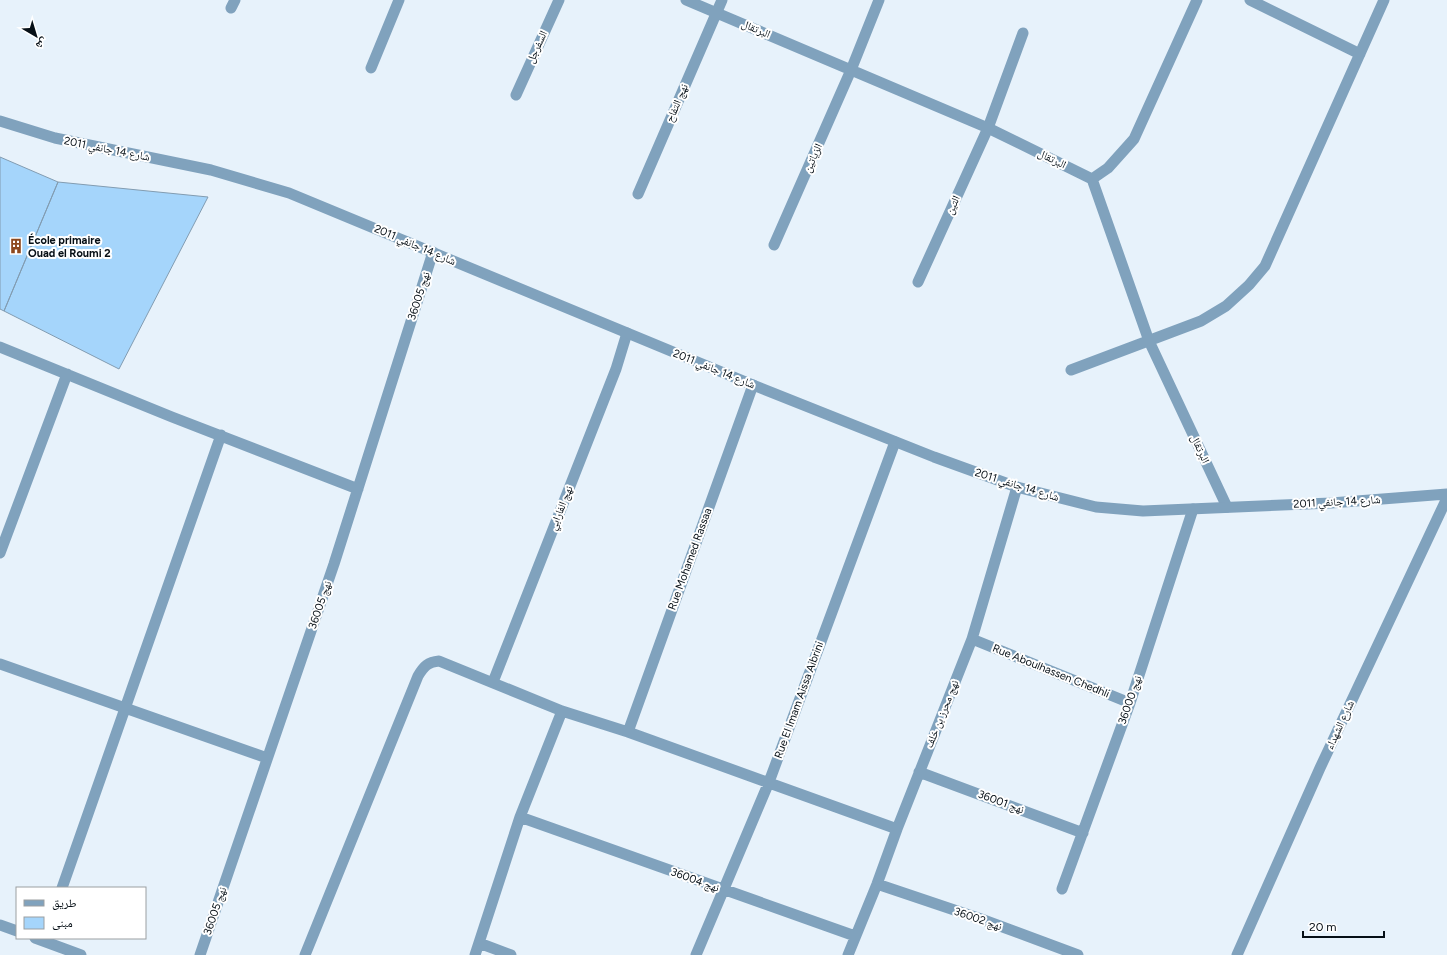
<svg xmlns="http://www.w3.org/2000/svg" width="1447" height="955" font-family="Figtree,'Noto Naskh Arabic',sans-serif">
<rect width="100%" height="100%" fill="#e7f2fb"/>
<path fill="#a5d5fb" stroke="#829cb1" d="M0,157l58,25 -54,129 -4,-2z
M58,182l150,15 -89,172 -115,-58z"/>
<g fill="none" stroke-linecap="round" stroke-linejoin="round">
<path stroke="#80a2bd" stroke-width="11" d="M686,0l302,128 104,51 57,162 78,166
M1250,0l110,54
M231,8l4,-8
M371,68l28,-68
M516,95l43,-95
M1092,179l16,-11 26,-29 63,-139
M638,194l84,-194
M774,245l77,-175 28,-70
M918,282l70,-154 35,-95
M0,347l172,70 186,72
M1071,370l130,-49 25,-15 23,-21 16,-19 119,-266
M0,553l67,-179
M972,639l158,64
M0,664l267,94
M493,682l123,-313 11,-36
M628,732l125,-347
M919,772l164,61
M520,817l335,119
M877,884l104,35 97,36
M62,888l159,-453
M1062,889l68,-186 63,-194
M0,925l17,6
M35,938l46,17
M479,943l32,12
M200,955l134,-391 99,-312
M305,955l113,-279c6,-10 10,-14 21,-15l123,50 66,21 269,97
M475,955l45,-138 42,-106
M696,955l73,-173 126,-340
M848,955l29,-71 20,-55 75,-190 45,-152"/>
<path stroke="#80a2bd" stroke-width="11" d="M0,121l55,17 156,32 78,23 464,192 181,72 83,30 79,20 47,4 188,-8 116,-9
M1237,955l83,-187 127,-270"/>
</g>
<defs>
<g id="building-bare" transform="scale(1.2)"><path d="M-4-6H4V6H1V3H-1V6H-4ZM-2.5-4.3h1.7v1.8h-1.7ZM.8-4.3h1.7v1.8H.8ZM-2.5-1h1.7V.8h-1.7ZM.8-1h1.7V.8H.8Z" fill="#8d481d" stroke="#fff" stroke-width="2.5" paint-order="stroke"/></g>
</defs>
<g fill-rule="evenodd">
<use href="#building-bare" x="16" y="246"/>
</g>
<g text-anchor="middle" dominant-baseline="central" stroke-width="4" stroke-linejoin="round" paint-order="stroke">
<g font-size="11" fill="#060f16" stroke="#fff">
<text transform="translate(756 29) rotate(23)">البرتقال</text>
<text transform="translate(537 47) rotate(-65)">السفرجل</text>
<text transform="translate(677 103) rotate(-67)">نهج التفاح</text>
<text transform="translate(107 149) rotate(11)">شارع 14 جانفي 2011</text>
<text transform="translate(813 158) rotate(-66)">الزياتين</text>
<text transform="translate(1052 159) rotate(26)">البرتقال</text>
<text transform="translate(953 205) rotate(-66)">التين</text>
<text transform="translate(415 245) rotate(23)">شارع 14 جانفي 2011</text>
<text transform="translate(419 296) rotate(-72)">نهج 36005</text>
<text transform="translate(714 369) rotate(22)">شارع 14 جانفي 2011</text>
<text transform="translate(1200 449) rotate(65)">البرتقال</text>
<text transform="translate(1017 485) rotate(17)">شارع 14 جانفي 2011</text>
<text transform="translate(1337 502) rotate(-3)">شارع 14 جانفي 2011</text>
<text transform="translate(561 508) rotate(-68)">نهج الفارابي</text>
<text transform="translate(690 559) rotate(-70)">Rue Mohamed Rassaa</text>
<text transform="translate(320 605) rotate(-71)">نهج 36005</text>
<text transform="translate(1051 671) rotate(22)">Rue Aboulhassen Chedhli</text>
<text transform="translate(799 700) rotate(-70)">Rue El Imam Aissa Aibrini</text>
<text transform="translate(1130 700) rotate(-71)">نهج 36000</text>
<text transform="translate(942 714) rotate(-68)">نهج محرز بن خلف</text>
<text transform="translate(1340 725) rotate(-65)">شارع الشهداء</text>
<text transform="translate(1001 802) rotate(20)">نهج 36001</text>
<text transform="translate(695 880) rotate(20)">نهج 36004</text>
<text transform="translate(215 911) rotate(-71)">نهج 36005</text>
<text transform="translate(978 919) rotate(19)">نهج 36002</text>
</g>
<g font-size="11" font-weight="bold" fill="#060f16" stroke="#fff" text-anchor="start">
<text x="28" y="240">École primaire<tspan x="28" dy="13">Ouad el Roumi 2</tspan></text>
</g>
</g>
<rect x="16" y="887" width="130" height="52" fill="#ffffff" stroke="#9b9fa2"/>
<rect x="24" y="900" width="20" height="6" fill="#80a2bd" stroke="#9b9fa2"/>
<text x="52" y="907" font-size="12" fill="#060f16">طريق</text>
<rect x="24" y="917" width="20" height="12" fill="#a5d5fb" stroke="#9b9fa2"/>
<text x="52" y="927" font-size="12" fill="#060f16">مبنى</text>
<g transform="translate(36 36) rotate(142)" stroke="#ffffff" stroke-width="3" paint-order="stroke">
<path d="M0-3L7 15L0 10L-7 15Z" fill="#060f16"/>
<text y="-6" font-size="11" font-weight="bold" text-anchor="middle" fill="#060f16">ش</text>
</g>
<path d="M1303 931v6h81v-6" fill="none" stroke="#060f16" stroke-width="2"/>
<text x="1309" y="931" font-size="12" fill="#060f16" stroke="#ffffff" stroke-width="3" paint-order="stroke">20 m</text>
</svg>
